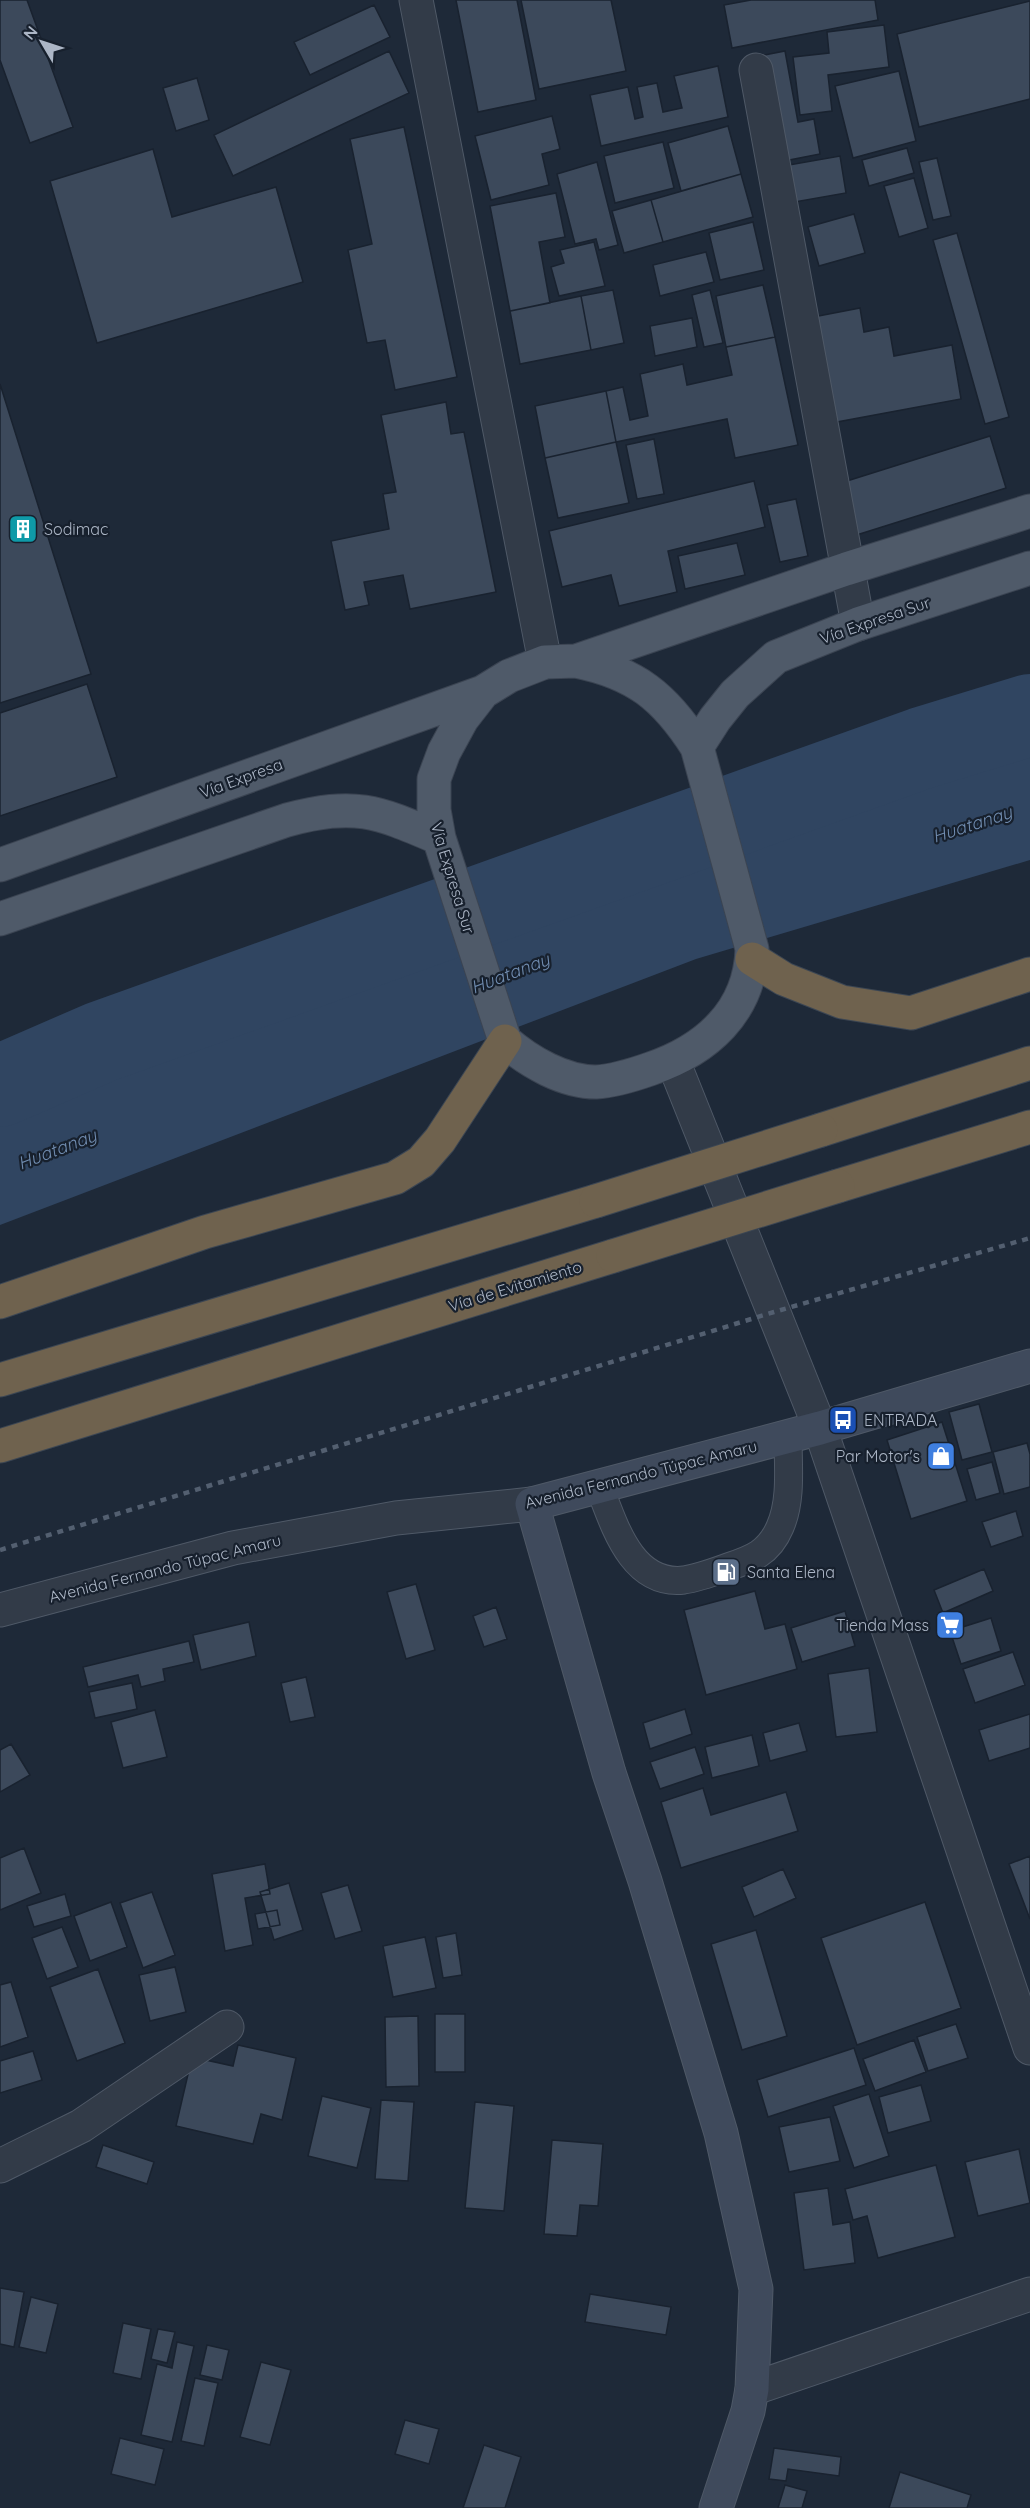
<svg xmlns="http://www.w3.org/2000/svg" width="1030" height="2508" font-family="Quicksand,sans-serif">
<rect width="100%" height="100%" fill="#1e2938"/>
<path fill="#304561" d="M1030,715v145l-334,99 -696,266v-139l101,-44 821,-294z"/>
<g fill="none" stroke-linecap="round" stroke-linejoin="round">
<path stroke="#304561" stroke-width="82" d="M0,1086l101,-44 821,-294 108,-33"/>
</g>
<path fill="#3c495b" stroke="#19222f" stroke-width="1.5" d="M0,0h27l46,127 -43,16 -30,-83z
M456,0h61l19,100 -58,12z
M521,0h90l15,71 -87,18z
M751,0h124l3,20 -146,28 -8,-43z
M1030,1v98l-111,28 -22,-93z
M374,5l16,32 -80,38 -16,-33z
M884,25l5,42 -61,8 4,36 -32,4 -7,-58 36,-4 -2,-21z
M389,51l20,42 -176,83 -19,-41z
M785,51l13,71 16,-3 6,35 -41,8 -20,-106z
M718,66l10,51 -127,29 -11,-51 38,-8 7,32 8,-2 -6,-30 20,-4 6,29 19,-4 -8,-32z
M899,71l17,70 -63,17 -18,-72z
M197,78l12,42 -33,11 -13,-43z
M552,116l8,33 -18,5 7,31 -58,15 -16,-64z
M728,126l13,48 -60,17 -13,-48z
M404,127l53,250 -62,13 -10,-50 -18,3 -19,-93 24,-6 -22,-105z
M663,142l11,46 -59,15 -11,-47z
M907,148l7,25 -45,13 -7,-26z
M153,149l19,68 104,-30 27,95 -206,61 -47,-162z
M840,156l6,37 -57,10 -6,-37z
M937,158l14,58 -18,4 -14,-58z
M597,162l21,83 -19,5 -3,-11 -21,5 -18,-70z
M741,174l12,43 -90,25 -12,-42z
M914,178l14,50 -29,9 -15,-51z
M556,193l9,44 -26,5 11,61 -40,8 -20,-105z
M651,200l12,42 -39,11 -12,-42z
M854,214l11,39 -46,13 -11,-39z
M753,222l11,48 -44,10 -11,-47z
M957,233l52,184 -24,7 -52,-184z
M594,242l11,44 -46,10 -8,-29 13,-4 -4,-13z
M706,252l8,30 -54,14 -7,-31z
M763,285l12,52 -49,10 -10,-51z
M613,290l11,53 -33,7 -10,-54z
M710,290l13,53 -19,4 -12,-52z
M581,296l10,54 -71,14 -10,-53z
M860,308l4,24 25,-5 5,29 58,-11 9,54 -135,25 -18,-106z
M692,318l5,29 -42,9 -5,-30z
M775,337l23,108 -63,13 -8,-39 -111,23 -10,-51 17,-4 7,33 18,-4 -8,-42 43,-10 4,21 45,-10 -6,-28z
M0,384l91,290 -91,29z
M606,391l10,51 -71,16 -10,-52z
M446,402l5,32 13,-2 32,160 -86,17 -7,-34 -39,7 5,23 -24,5 -14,-69 58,-12 -6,-35 13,-2 -15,-77z
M990,436l16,52 -159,50 -16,-52z
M654,439l10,55 -27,5 -11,-54z
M616,442l13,61 -71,15 -13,-60z
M754,481l11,46 -97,24 9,41 -58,14 -8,-31 -49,12 -13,-56z
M796,499l12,57 -28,6 -13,-57z
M737,543l8,32 -60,14 -7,-33z
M87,684l30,93 -117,39v-103z
M979,1404l13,48 -30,8 -13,-48z
M942,1422l25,79 -56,18 -24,-79z
M1027,1443l3,11v33l-26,7 -11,-42z
M992,1462l8,31 -24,7 -9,-31z
M1016,1511l7,25 -32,11 -9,-25z
M984,1569l9,22 -50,22 -9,-23z
M416,1584l19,66 -29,9 -19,-67z
M755,1591l10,38 20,-5 12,45 -91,26 -22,-85z
M496,1607l11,32 -23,8 -11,-31z
M845,1611l10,35 -53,16 -11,-34z
M991,1618l10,33 -40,13 -11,-33z
M249,1622l7,34 -55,14 -8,-35z
M189,1641l5,21 -31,7 2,12 -24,6 -3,-12 -50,12 -5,-20z
M1013,1652l12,33 -50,18 -12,-34z
M869,1668l8,64 -41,5 -8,-63z
M306,1677l9,40 -25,5 -9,-39z
M132,1683l5,26 -42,9 -6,-26z
M685,1709l7,25 -42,15 -7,-26z
M155,1710l12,47 -44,11 -12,-46z
M1030,1714v34l-41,13 -10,-31z
M799,1723l8,28 -37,10 -7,-28z
M752,1735l7,31 -47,12 -7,-31z
M11,1744l19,31 -30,17v-42z
M695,1747l9,27 -44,15 -10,-27z
M703,1788l8,27 75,-23 12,39 -117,37 -20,-66z
M24,1848l17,45 -41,17v-52z
M1030,1856v63l-21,-55z
M265,1864l5,30 -25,4 8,47 -28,6 -13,-77z
M783,1869l13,29 -42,19 -12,-30z
M289,1883l14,47 -29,10 -14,-48z
M348,1885l14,46 -27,8 -14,-46z
M152,1892l23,63 -32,13 -23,-65z
M65,1894l6,22 -37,11 -7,-21z
M111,1902l16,45 -37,14 -16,-45z
M925,1902l36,106 -104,37 -36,-107z
M277,1910l3,15 -22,4 -3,-15z
M62,1927l16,40 -31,12 -15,-41z
M756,1930l31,106 -45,14 -31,-106z
M456,1933l6,42 -19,3 -7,-41z
M425,1937l11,51 -43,9 -10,-51z
M175,1967l11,45 -36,9 -11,-46z
M98,1969l27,74 -48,18 -27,-74z
M11,1982l17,55 -28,10v-62z
M435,2014h30v58h-30z
M418,2016l1,70 -33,1 -1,-70z
M956,2024l12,34 -40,13 -11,-34z
M914,2040l12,32 -51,19 -12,-32z
M238,2045l58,13 -14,62 -21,-6 -8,30 -77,-18 16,-69 41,9z
M854,2048l12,37 -98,32 -11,-37z
M33,2051l9,29 -42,13v-32z
M921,2085l10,36 -43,12 -9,-36z
M869,2094l20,62 -35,12 -21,-62z
M322,2096l49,12 -14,60 -49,-12z
M381,2100l33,2 -6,79 -33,-2z
M475,2102l39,4 -10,105 -39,-3z
M830,2117l10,44 -51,11 -10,-45z
M552,2140l51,4 -5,62 -18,-1 -3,31 -33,-2z
M103,2145l51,17 -7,22 -51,-17z
M1019,2149l11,54 -52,13 -13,-54z
M936,2165l19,72 -77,21 -11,-42 -14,4 -8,-31z
M828,2188l5,37 17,-3 5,41 -51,7 -10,-77z
M0,2288l24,4 -10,55 -14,-3z
M590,2294l81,13 -5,28 -81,-13z
M31,2297l27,7 -12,49 -27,-6z
M123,2323l28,6 -10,50 -28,-6z
M158,2329l17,3 -8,31 -16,-4z
M177,2342l17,4 -22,96 -31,-7 16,-71 15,4z
M207,2345l22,5 -7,30 -22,-5z
M261,2362l30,8 -21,75 -30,-8z
M195,2378l23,5 -14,63 -23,-5z
M405,2420l34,9 -10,35 -34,-10z
M120,2438l44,11 -9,36 -44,-11z
M484,2445l37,12 -16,51h-42z
M774,2448l67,9 -2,19 -51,-7 -2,12 -17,-2z
M900,2472l71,23 -4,13h-78z
M785,2485l22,6 -5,17h-24z"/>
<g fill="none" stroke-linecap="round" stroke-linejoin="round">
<g stroke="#4f5967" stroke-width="29">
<path id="lane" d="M599,1486c15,38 32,100 85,94 14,-2 30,-8 44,-13 24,-8 41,-14 52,-40 12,-27 8,-61 8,-90"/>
</g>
<g stroke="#4f5967" stroke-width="35">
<path id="street" d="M416,0l129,662
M756,70l102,554
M673,1061l147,367 210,620
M0,1610l233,-62 163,-30 136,-14
M0,2166l81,-40 146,-99
M752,2389l278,-95"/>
</g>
<g stroke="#4f5967" stroke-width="35">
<path id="secondary" d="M716,2508l32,-97 4,-22 4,-100 -35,-156 -76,-252 -36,-108 -77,-269 288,-76 210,-62"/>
</g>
<g stroke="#3b4452" stroke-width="35">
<path id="primary" d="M576,661c60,12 89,36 121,86l55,202c-2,63 -46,101 -102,120 -17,6 -37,12 -54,13 -32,0 -67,-20 -91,-41l-66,-203 -5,-28v-31l10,-27 18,-33 21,-27 26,-16 36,-14z
M576,661l270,-92 184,-58
M697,747l18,-28 20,-25 41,-37 82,-33 172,-56
M0,865l483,-173
M0,919l287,-99c69,-18 89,-9 152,18"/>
</g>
<g stroke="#3c4653" stroke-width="35">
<path id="highway" d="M752,959l32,20 58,23 69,11 119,-39
M821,1130l209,-67
M838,1186l192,-59
M0,1302l205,-70 190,-54 26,-16 19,-22 65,-99
M0,1380l596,-179
M0,1446l613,-190"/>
</g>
<use href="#lane" stroke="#323b48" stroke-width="27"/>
<use href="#street" stroke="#323b48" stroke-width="33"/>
<use href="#secondary" stroke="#3f4a5c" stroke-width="33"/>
<use href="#primary" stroke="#4f5a69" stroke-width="33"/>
<use href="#highway" stroke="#6f624e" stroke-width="33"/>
<path stroke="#535f70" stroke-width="4.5" stroke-dasharray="6 6" stroke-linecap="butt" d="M0,1550l774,-238 256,-74"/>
<g stroke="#3c4653" stroke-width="35" stroke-linecap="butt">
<path id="highway-bridge" d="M596,1201l225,-71
M613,1256l225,-70"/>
</g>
<use href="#highway-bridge" stroke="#6f624e" stroke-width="33"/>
</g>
<defs>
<g id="building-square" transform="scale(1.5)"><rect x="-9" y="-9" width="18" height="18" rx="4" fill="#0f9aa8" stroke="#17202d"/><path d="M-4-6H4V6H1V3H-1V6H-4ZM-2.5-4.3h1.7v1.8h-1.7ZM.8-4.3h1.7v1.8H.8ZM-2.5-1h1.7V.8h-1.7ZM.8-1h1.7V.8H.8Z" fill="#fff"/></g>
<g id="bus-square" transform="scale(1.5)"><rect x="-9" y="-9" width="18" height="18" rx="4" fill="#1a4fb4" stroke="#17202d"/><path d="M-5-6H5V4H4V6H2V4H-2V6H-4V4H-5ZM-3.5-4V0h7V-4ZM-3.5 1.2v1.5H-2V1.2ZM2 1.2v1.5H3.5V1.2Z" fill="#fff"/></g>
<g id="shop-square" transform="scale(1.5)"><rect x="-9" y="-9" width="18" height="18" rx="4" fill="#3f7fe0" stroke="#17202d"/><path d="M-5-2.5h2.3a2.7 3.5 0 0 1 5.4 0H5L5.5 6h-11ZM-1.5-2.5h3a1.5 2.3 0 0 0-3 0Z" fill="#fff"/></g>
<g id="fuel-square" transform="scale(1.5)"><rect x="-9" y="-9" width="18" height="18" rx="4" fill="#5c6f8a" stroke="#17202d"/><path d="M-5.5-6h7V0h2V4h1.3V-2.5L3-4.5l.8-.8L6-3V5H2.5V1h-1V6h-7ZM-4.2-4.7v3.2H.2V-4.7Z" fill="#fff"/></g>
<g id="supermarket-square" transform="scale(1.5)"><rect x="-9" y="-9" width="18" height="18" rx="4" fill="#3f7fe0" stroke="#17202d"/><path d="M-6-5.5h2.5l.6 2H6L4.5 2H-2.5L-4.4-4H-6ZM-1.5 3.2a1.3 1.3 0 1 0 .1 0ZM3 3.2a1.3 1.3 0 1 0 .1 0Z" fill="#fff"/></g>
</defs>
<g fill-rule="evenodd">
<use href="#building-square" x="23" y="529"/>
<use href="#bus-square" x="843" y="1420"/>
<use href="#shop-square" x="941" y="1456"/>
<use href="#fuel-square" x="726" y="1572"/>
<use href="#supermarket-square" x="950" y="1625"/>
</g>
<g text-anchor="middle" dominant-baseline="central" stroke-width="4.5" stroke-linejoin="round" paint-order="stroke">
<g font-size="16" fill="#acb6c6" stroke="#17202d" text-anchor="start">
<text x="44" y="529">Sodimac</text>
<text x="864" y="1420">ENTRADA</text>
<text x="920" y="1456" text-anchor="end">Par Motor's</text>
<text x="747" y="1572">Santa Elena</text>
<text x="929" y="1625" text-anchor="end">Tienda Mass</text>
</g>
<g font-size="16" fill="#acb6c6" stroke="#17202d">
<text transform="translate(875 620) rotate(-19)">Vía Expresa Sur</text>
<text transform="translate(241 778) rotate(-20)">Vía Expresa</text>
<text transform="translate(453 878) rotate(73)">Vía Expresa Sur</text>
<text transform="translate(515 1286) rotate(-17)">Vía de Evitamiento</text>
<text transform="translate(641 1474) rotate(-14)">Avenida Fernando Túpac Amaru</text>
<text transform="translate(165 1568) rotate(-14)">Avenida Fernando Túpac Amaru</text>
</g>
<g font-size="18" font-style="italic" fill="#718db1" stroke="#17202d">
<text transform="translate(972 824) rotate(-18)">Huatanay</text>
<text transform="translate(510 973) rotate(-21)">Huatanay</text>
<text transform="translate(57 1149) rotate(-21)">Huatanay</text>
</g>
</g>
<g transform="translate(42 42) rotate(309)" stroke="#17202d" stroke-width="4.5" paint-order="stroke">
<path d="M0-4.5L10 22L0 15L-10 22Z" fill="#acb6c6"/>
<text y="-9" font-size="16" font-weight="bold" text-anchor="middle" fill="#acb6c6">N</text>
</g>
</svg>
